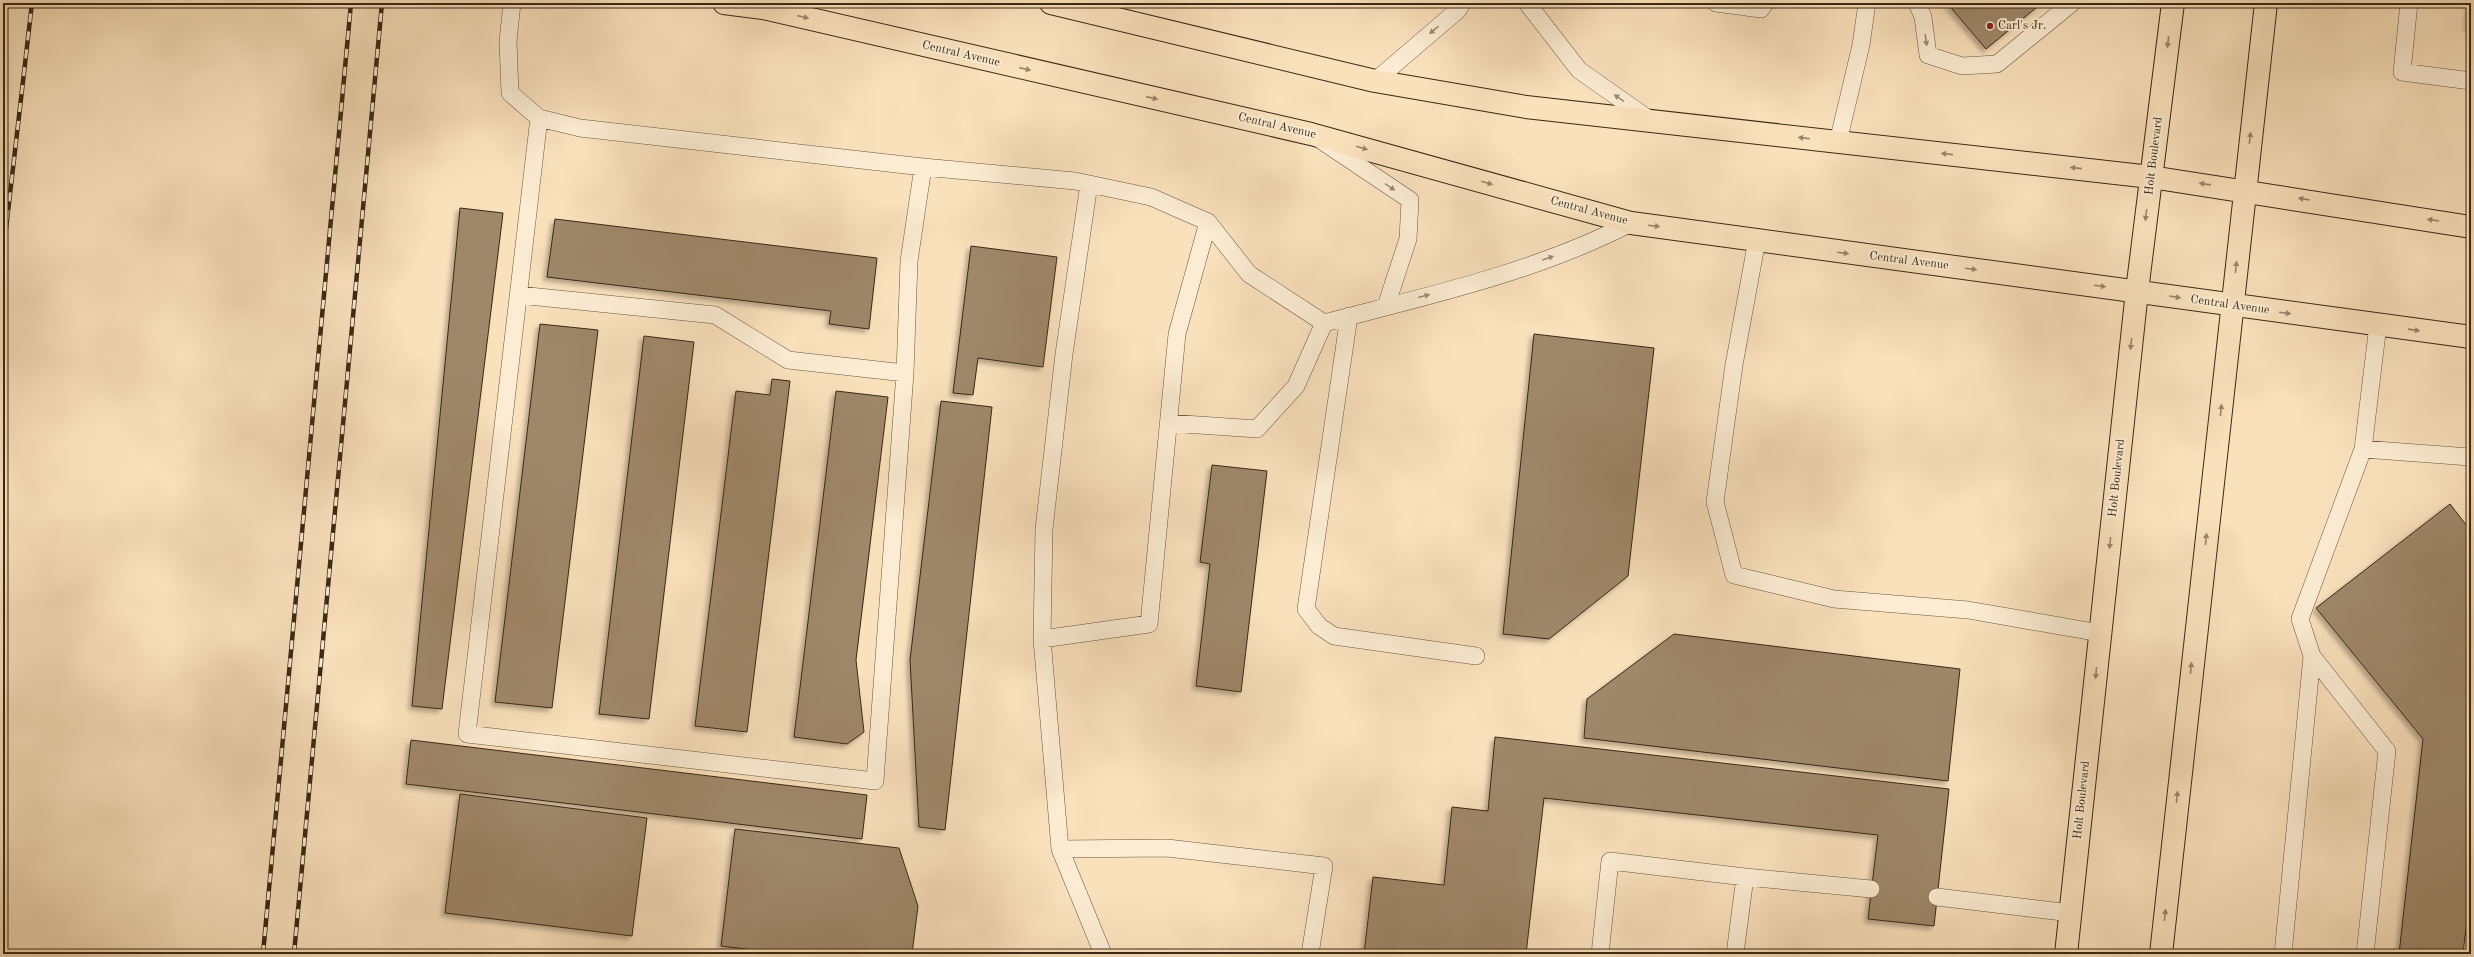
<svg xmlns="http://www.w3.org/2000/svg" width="2474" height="957" font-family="'Old Standard TT',serif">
<defs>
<filter id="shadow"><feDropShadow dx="-3.5" dy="3.5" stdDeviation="2" flood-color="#0004"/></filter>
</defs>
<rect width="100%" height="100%" fill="#f9e1bc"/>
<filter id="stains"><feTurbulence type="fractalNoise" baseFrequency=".005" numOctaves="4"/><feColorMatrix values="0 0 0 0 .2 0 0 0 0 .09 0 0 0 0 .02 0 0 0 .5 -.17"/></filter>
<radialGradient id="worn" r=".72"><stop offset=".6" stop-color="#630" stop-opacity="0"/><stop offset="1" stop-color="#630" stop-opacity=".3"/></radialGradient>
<path fill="#9e886b" stroke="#3b2813" filter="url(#shadow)" d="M1947,3h95l-56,46z
M2470,3h1v24h-3z
M460,208l43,5 -61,496 -30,-3z
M555,219l322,39 -8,71 -40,-5 2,-13 -284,-34z
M971,246l86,11 -14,110 -65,-9 -5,37 -20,-2z
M540,324l58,6 -46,378 -57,-6z
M1534,334l120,14 -26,228 -79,63 -46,-5z
M644,336l50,6 -45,377 -50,-5z
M772,379l18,2 -43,351 -52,-6 41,-335 34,4z
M836,391l52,6 -32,263 8,72 -17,12 -53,-7z
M941,401l51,6 -47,423 -26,-3 -9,-167z
M1212,465l55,6 -26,221 -45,-6 14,-122 -10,-2z
M2450,504l21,27v353l-8,70h-64l24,-215 -107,-131z
M1674,634l286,35 -12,112 -364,-43 3,-39z
M1495,737l454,52 -15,137 -66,-7 10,-84 -334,-37 -18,156h-162l9,-77 71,8 8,-78 36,4z
M411,740l456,55 -5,44 -456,-55z
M460,794l187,24 -15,118 -187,-23z
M735,829l164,19 19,58 -6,48h-126l-65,-8z"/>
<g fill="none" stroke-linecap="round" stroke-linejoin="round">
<g stroke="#6a563d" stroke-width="18">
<path id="lane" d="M512,3l-4,38 2,52 29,25 41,10 343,39 152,14 76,16 57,25 41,52 75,49c103,-27 212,-51 307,-100
M1527,3l52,67 71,50
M1716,3l45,6 4,-6
M1917,3l6,14 5,38 34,11 35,-2 75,-61
M2409,3l-7,69 69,9
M1375,81l83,-71 4,-7
M539,118l-72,616 408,47 30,-408 4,-112 14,-94
M1322,141l88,59 -2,39 -22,67
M1838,142l23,-97 6,-42
M1089,184l-25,170 -20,175 -2,110 18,210 43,105
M1757,240l-23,125 -19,137 19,73 100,24 134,11 132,23
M519,295l196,20 73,45 117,13
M1349,316l-43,293 13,17 15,10 142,20
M1169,423l88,6 39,-43 28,-63
M2363,449l107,8 1,2
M1042,639l107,-15 28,-290 31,-112
M1060,849l107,-1 157,18 -14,88
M1745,877l126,12
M1937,897l134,16
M1600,954l10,-93 135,16 -10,77
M2283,954l29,-298
M2365,954l22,-203 -75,-95 -12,-37 63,-170 15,-124"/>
</g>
<g stroke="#3b2813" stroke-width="24">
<path id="primary" d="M724,3l39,5 548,126 320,89 840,114
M1051,3l324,78 151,26 625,70 320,50
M2066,954l71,-663 36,-288
M2161,954l105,-951"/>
</g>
<use href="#lane" stroke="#fbecd3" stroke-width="17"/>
<use href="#primary" stroke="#f9e1bc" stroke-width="22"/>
<g stroke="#3b2813" stroke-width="4.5">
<path id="rail" d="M3,255l29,-252
M263,954l88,-951
M294,954l88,-951"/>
</g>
<use href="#rail" stroke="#fbecd3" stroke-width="3" stroke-dasharray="9" stroke-linecap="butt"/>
</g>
<defs><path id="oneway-solid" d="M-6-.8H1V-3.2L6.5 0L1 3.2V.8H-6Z"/></defs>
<g fill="#9a8468">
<use href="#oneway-solid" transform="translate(803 17) rotate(13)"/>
<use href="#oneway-solid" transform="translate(2168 42) rotate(97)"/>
<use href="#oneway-solid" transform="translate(1025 69) rotate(13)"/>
<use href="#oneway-solid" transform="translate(1152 98) rotate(13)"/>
<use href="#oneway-solid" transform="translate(1804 138) rotate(-173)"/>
<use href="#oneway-solid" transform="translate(2250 138) rotate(-83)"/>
<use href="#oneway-solid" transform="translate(1362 148) rotate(16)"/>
<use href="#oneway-solid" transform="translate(1947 154) rotate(-174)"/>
<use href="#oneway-solid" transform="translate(2076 168) rotate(-174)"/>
<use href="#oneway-solid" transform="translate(1487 183) rotate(16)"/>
<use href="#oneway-solid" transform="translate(2205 184) rotate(-172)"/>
<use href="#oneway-solid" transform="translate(2304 199) rotate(-171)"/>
<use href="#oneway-solid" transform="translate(2146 215) rotate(97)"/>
<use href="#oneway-solid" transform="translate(2433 220) rotate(-171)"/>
<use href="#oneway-solid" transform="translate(1654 226) rotate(7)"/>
<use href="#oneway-solid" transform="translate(1843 253) rotate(7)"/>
<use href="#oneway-solid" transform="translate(2236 267) rotate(-84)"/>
<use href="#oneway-solid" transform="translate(1971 269) rotate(7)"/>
<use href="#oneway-solid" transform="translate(2100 286) rotate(7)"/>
<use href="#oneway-solid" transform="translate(2175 297) rotate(9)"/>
<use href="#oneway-solid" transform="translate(2285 313) rotate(7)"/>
<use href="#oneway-solid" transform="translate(2414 330) rotate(8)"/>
<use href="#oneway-solid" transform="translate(2131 344) rotate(96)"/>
<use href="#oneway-solid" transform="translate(2221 410) rotate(-84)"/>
<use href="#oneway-solid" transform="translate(2206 539) rotate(-84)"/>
<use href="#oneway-solid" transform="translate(2110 543) rotate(96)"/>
<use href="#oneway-solid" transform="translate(2191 668) rotate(-84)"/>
<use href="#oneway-solid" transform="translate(2096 673) rotate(96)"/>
<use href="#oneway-solid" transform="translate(2177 797) rotate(-84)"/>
<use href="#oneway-solid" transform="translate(2165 915) rotate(-84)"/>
</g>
<g fill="#9b8a73">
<use href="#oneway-solid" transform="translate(1434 30) rotate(140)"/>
<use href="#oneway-solid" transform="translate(1926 40) rotate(82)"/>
<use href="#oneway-solid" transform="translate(1619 98) rotate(-145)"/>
<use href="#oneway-solid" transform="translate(1390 187) rotate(34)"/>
<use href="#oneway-solid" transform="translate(1548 258) rotate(-19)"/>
<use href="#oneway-solid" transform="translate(1424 296) rotate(-15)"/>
</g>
<circle fill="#8f2418" stroke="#fbecd3" stroke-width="1.5" cx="1990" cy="26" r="4"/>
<g text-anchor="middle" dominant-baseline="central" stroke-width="4" stroke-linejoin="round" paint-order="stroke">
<g font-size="12" fill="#3b2813" stroke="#fbecd3" text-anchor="start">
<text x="1998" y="26">Carl's Jr.</text>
</g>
<g font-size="12" fill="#3b2813" stroke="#fbecd3">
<text transform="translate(961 54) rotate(13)">Central Avenue</text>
<text transform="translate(1277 126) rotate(13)">Central Avenue</text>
<text transform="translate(2154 156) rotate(-83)">Holt Boulevard</text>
<text transform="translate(1589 211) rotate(15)">Central Avenue</text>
<text transform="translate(1909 261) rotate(7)">Central Avenue</text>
<text transform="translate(2230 305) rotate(8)">Central Avenue</text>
<text transform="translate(2117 478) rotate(-84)">Holt Boulevard</text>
<text transform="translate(2082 800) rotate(-84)">Holt Boulevard</text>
</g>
</g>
<rect width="2474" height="957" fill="none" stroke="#f9e1bc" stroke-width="16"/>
<rect x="4" y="4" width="2466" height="949" fill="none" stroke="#3b2813" stroke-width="2"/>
<rect x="8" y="8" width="2458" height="941" fill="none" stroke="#3b2813"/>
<rect width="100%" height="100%" filter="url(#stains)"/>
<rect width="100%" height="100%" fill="url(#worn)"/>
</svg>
